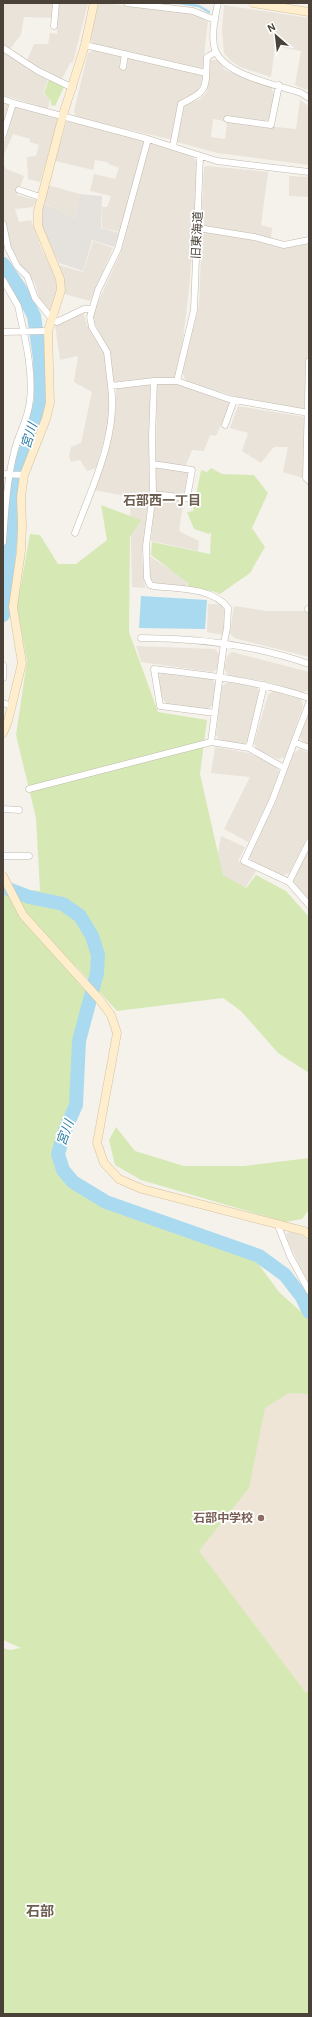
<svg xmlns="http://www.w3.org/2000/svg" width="312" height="2017" font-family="'Alegreya Sans','Noto Sans JP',sans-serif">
<rect width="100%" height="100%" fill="#f5f2ec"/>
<path fill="#e9e3da" d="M3,3h50l-1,15 -28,-1 -3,18 -12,15 -6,-4z
M59,3h29l-15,59 -3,1 -8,16 -35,-18 7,-17h14l2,-11 7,1z
M100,3l92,9 16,10 -4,33 1,14 -112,-25 -2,-4 6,-34z
M224,5l85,13v70l-3,2 -11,-5 6,-34 -26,-5 -4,31 -31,-10 -9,-6 -7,-8 -2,-24z
M93,50l30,6 -3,14h5l3,-12 75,16v14l-23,16 -7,36 -97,-23 -2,-6 14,-58z
M3,51l45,29 -5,13 7,7 -2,9 -45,-14z
M210,60h8l7,10 46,17 3,7 -2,23 -7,4 -39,-5 -2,5 -11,-2 -2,18 14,2 2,-17 69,7 4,-29 9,6v59l-92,-12 -40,-11 7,-36 16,-7 7,-7z
M3,102l7,3 -7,21z
M15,107l44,11 -19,64 -12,-3 -1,-22 9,-1 3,-11 -9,-3v-3l-17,-5 -10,23v-12z
M67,121l78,19 -25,92 -18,-4v-21h5l4,-11 -21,-5 4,-17 21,5 4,-11 -10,-4 -2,-2 -12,-2 -2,10 -38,-9z
M150,142l42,12 6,13 -8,112 -8,70 -6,29h-25l-37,4 -5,-30 -14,-28 -2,-11 28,-61z
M3,163l3,6 18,7 -7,19 19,5 -3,7 -18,2 4,13 12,-2 10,28 11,22 6,19 -7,22 -11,-10 -5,-18 -15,-19 -9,-15 -8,-33z
M207,166l61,6 -7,53 11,3 -1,11 -70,-13 3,-59z
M289,176l20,1v20l-20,-1z
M48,185l32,9 -5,24 -31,-15z
M214,231l70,16 25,-4v91l-5,75 -51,-7 -67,-21 -4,-9 17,-66 3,-74z
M93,241l20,7 -23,53 -26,-7v-16l-5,-13 24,7z
M83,312l4,13 11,13 8,20 3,35 1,26 -14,49 -9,3 -7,-11 -9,2 -2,-6 2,-9 10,-4 11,-51 -18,-10 4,-26 -18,4 -5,-35z
M151,384l-2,112 -7,58 3,34 -13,-1 -2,-90 -36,-7 16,-48 6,-35v-19z
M157,384h20l54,18 -15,34 -6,-1 -6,16 -12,-1 -7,17 -29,-5z
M238,406l67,11 -2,61 -20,-6 5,-25h-14l-13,16 -19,-12 6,-18 -18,-5z
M156,468l32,3 -4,23 -29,-2z
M155,497l29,2 -5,32 20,10 -1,10 -47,-10z
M149,556l39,25 -2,6 -31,-4 -5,-4z
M208,604h13l4,7 -2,24 -16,-3z
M234,606l34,5h41v46l-75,-19 -4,-5z
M136,646l79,3 5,6 -2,14 -6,3 -71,-10z
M232,652l77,20v18l-6,3 -39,-12 -36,-6 -4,-6 3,-13z
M163,673l49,6 4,6 -3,20 -5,4 -41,-5 -5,-6 -4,-21z
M228,682l29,5 3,6 -12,48 -5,4 -23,-4 -4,-6 6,-49z
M273,691l28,8 2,7 -18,51 -7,2 -20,-9 -4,-7 14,-48z
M309,713v33l-6,-3 -3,-6z
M215,747l34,6 27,13 3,6 -10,27 -21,43 -24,-13 26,-52 -39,-4z
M300,749l9,4v81l-20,39 -8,3 -30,-15 -2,-7 26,-50 18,-50z
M221,836l24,11 -7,14 18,10 -16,25 -11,-6 -12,-32z
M309,848v53l-14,-14 -3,-7z
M289,1232l10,2 10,8v43l-21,-44 -2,-7z"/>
<path fill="#e5e1dd" d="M80,194l22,2 -1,32 18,5 -5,14 -22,-7 -9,31 -24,-8 -17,-35 -1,-14 2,-11 32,15z"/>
<path fill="#eee5d6" d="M309,1385v314l-117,-148 65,-145z"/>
<path fill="#d6e9b5" d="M49,79l15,8 -9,19 -4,-1v-4l-7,-8z
M211,468l11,6 32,1 14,18 -16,35 13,19 -15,26 -30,21 -8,-3 -25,-4 1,-4 -37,-28 1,-13 58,12 1,-22 -2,2 -15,-5 -7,-17 6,-1 8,-41 6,2z
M101,505l40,15 -11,17 -1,95 29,80 49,8 -7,54 23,101 23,13 10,-13 30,16 23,26v156l-31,-20 -37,-42 -18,-13 -106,13 -41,-45 2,17 10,10 -18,109 -15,34 4,35 14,14 43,15 138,58 25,34 30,27v75l-20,-1 -24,15 -16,80 -50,63 107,142 3,-2v323h-306v-366l7,2 11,-2 -18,-8v-753l37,4 -4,-73 -20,-83 11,-74 -10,-54 13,-73 10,1 18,29h18l31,-24z
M116,1127l19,24 49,15h60l65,-8v52l-7,9 -17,3 -144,-42 -26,-15 -6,-25z"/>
<path fill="#aadaf0" d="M141,596l66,4 -2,29 -66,-1z"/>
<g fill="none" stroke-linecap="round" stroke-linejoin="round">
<path stroke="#aadaf0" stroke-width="2.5" d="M179,3l20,3 10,6"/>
<path stroke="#aadaf0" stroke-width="14" d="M3,264l17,25 14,27 6,43 1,41 -4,17 -21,63 -13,135
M3,887l26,10 34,7 17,12 12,20 6,19 -1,18 -18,68 -3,64 -11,25 -7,24 5,16 10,12 33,20 153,54 26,19 17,22 7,15"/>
<g stroke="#c1b9ae" stroke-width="7">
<path id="street" d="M127,3l66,8 22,9
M218,3c-3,14 -8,35 -2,49 11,24 62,33 85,41l8,5
M54,26l2,-23
M85,45l121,28
M3,48l35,23 35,17
M123,67l2,-13
M3,99l10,4 135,36 69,22 92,11
M227,119l44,6 8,-40
M3,135l10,-32
M148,139l-30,110 -20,41 -8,27 2,10 15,25 4,34 43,-5h23l52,18 80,14
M173,146l8,-42c29,-14 24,-16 26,-47l9,-5
M19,190l21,7
M3,224l5,24 9,18 10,10 8,22 18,22 4,2 27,-13h8
M198,228l56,9 30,8 25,-5
M3,280l15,26 2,9c6,27 13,57 10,85 -2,20 -10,30 -15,49 -8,30 -10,62 -12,93
M3,332l45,-1
M309,361l-3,117 3,3
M177,381l17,-71 6,-154
M225,425l9,-25
M153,464l39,6 -5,28 -34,-4
M3,474l21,1
M75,533c17,-46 43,-97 36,-147
M308,609h1
M141,638c56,0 114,7 168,26
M3,665v13
M3,703l9,3
M309,703l-37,98 -28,60 45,21 20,23
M215,713l-55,-7 -6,-37c53,6 105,12 155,29
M211,742l38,6 35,20
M294,742l15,6
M249,748l15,-63
M29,789l182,-47 13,-99 3,-15 1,-20c-16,-21 -51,-19 -75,-22l-3,-1 -3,-7 -1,-32 7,-52 -1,-57 2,-56
M3,809l16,1
M3,856h26
M289,882l20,-40
M277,1223l13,33 19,35"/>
</g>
<g stroke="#d4c19c" stroke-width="9">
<path id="secondary" d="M253,3l56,9
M3,733l5,-12 14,-58 -9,-56 8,-56 1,-25 -1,-29 3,-22 22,-56 4,-16 -2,-72 13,-41 -1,-11 -22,-53v-15l25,-96 22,-70 9,-42
M3,876l20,39 76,84 12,16 6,18 -20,110 7,20 15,16 23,10 162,42 5,4"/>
</g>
<use href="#street" stroke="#fff" stroke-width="6"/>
<use href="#secondary" stroke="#feeecd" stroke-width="8"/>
</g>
<circle fill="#8d6e63" stroke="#fff" stroke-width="1.5" cx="261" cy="1518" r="4"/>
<g text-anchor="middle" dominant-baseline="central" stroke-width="3.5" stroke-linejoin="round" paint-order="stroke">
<g font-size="12" fill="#4a4239" stroke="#fff">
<text transform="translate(197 235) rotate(-87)">旧東海道</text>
</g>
<g font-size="12" font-weight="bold" fill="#785e54" stroke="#fff" text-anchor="end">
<text x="253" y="1518">石部中学校</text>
</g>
<g font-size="13" font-style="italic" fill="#2f7ea6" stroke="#fff">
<text transform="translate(30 436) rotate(-73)">宮川</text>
<text transform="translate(66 1133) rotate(-70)">宮川</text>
</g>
<g font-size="13" font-weight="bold" fill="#6d5f50" stroke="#fff">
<text x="162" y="501">石部西一丁目</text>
</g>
<g font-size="14" font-weight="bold" fill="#6d5f50" stroke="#fff">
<text x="40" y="1912">石部</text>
</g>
</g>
<rect width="312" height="2017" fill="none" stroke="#4a4239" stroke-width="8"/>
<g transform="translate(276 36) rotate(332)" stroke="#ffffff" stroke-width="3" paint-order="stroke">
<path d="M0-3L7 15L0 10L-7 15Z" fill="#4a4239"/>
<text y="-6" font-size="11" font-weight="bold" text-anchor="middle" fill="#4a4239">N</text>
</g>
</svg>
